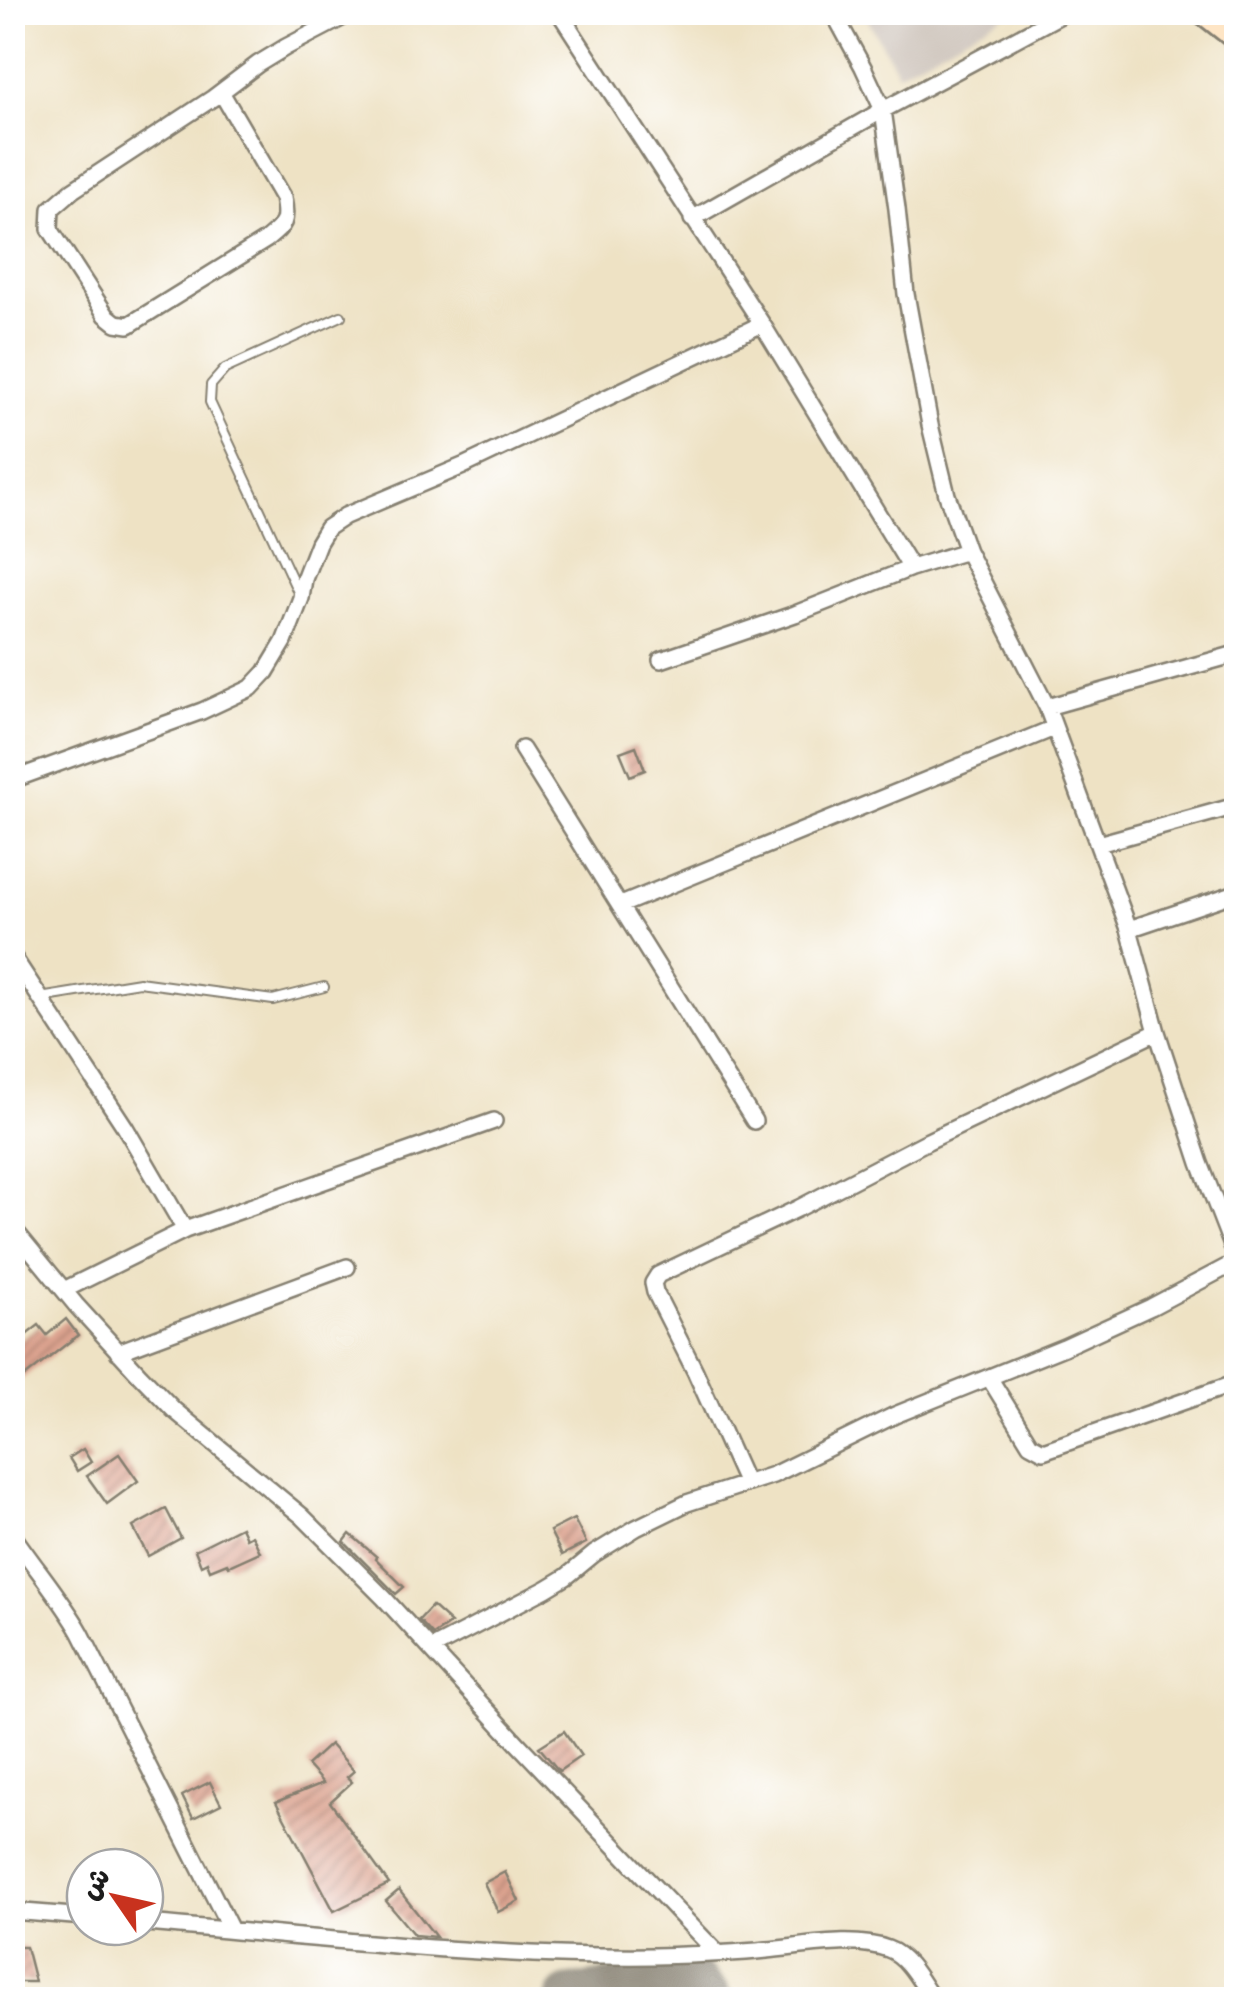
<svg xmlns="http://www.w3.org/2000/svg" width="1249" height="2012" font-family="Sriracha,'Playpen Sans Arabic',sans-serif">
<defs>
<pattern id="building-hatch" width="6" height="6" patternUnits="userSpaceOnUse" patternTransform="scale(2.5)"><rect width="6" height="6" fill="#dca38f"/><path d="M-1 1l2-2M0 6l6-6M5 7l2-2" fill="none" stroke="#b28474"/></pattern>
</defs>
<rect width="100%" height="100%" fill="#fff"/>
<filter id="ink" filterUnits="userSpaceOnUse"><feTurbulence type="fractalNoise" baseFrequency=".01" numOctaves="2"/><feDisplacementMap in="SourceGraphic" scale="20" xChannelSelector="R" yChannelSelector="G"/><feConvolveMatrix kernelMatrix="1 2 1 2 8 2 1 2 1" color-interpolation-filters="sRGB"/></filter>
<filter id="wash" filterUnits="userSpaceOnUse"><feTurbulence type="fractalNoise" baseFrequency=".0048" numOctaves="4" result="noise"/><feDisplacementMap in="SourceGraphic" scale="40" xChannelSelector="R" yChannelSelector="G"/><feGaussianBlur stdDeviation="2.25" result="paint"/><feColorMatrix in="noise" values="0 0 0 0 0 0 0 0 0 0 0 0 0 0 0 0 0 1.4 0 .05"/><feComposite in="paint" operator="in"/></filter>
<g filter="url(#wash)">
<rect width="100%" height="100%" fill="#eee2c4"/>
<path fill="#ccc2b9" d="M864,13h145l-111,60z"/>
<g fill="none" stroke-linecap="round" stroke-linejoin="round">
<path stroke="#857f70" stroke-width="50" d="M570,2000l123,-16 14,16"/>
</g>
<g id="blocks">
<path fill="url(#building-hatch)" d="M636,746l9,24 -15,6 -10,-24z
M66,1319l12,16 -66,52v-41l27,-21 8,10z
M83,1449l8,13 -14,9 -8,-13z
M119,1454l19,27 -31,23 -20,-28z
M166,1509l15,29 -33,18 -15,-29z
M574,1519l12,24 -24,12 -12,-24z
M241,1527l5,11 6,-3 8,17 -31,14 -2,-3 -17,7 -3,-8 -6,3 -6,-15z
M350,1534l27,23 -1,2 28,28 -8,7 -52,-52z
M432,1606l19,17 -18,12 -14,-15z
M564,1731l17,25 -22,15 -20,-24z
M330,1744l24,27 -7,6 5,5 -22,20 59,82 -55,27 -58,-109 47,-19 -16,-18z
M210,1782l11,22 -28,14 -11,-22z
M505,1872l14,29 -21,11 -14,-29z
M399,1890l37,47 -22,-2 -28,-34z
M12,1947h14l9,35h-23z"/>
</g>
</g>
<g filter="url(#ink)">
<use href="#blocks" fill-opacity="0" stroke="#857f70" stroke-width="2.5"/>
<g fill="none" stroke-linecap="round" stroke-linejoin="round">
<g stroke="#857f70" stroke-width="12">
<path id="service" d="M299,594l-89,-192 1,-17 14,-16 116,-53
M40,998l99,-16 134,18 51,-13"/>
</g>
<g stroke="#857f70" stroke-width="20">
<path id="minor" d="M559,12l203,312 149,244 56,-17
M833,12l30,55 20,43 14,99 9,85 24,131 17,70 20,56 80,156 82,222 28,103 43,131 36,93
M221,92l62,106c5,25 1,27 -17,42l-137,85 -13,-2 -10,-8 -56,-86 1,-20 22,-19 140,-92 45,-34 28,-17 67,-35
M692,219l191,-109 183,-98
M661,660l134,-46 116,-46
M1047,707l189,-53
M522,749l232,372
M12,780l190,-69 49,-23 15,-16 18,-30 17,-44 3,-19 14,-36 9,-15 18,-12 118,-50 299,-142
M1098,844l138,-38
M621,905l433,-177
M1129,929l107,-36
M12,955l113,172 60,103 -121,60
M12,1227l64,78 64,70 34,35 128,106 82,82 134,146 200,210
M185,1230l309,-109
M118,1352l229,-85
M990,1379l40,65 13,7 193,-68
M745,1482l-50,-111 -40,-79 -2,-9 5,-8 141,-67 129,-67 229,-109
M12,1534c23,34 49,64 69,99l150,297
M431,1649l115,-60 20,-12 28,-23 42,-26 51,-25 86,-28 122,-60 169,-68 87,-40 85,-45
M12,1911l73,6
M145,1923c169,14 339,35 508,33 38,-1 77,-2 114,-6 37,-3 86,-14 121,-1 20,7 33,34 45,51"/>
</g>
<g stroke="#857f70" stroke-width="28">
<path id="secondary" d="M1203,12l33,26"/>
</g>
<use href="#service" stroke="#fff" stroke-width="8"/>
<use href="#minor" stroke="#fff" stroke-width="15"/>
<use href="#secondary" stroke="#fee5c5" stroke-width="22"/>
</g>
</g>
<rect width="1249" height="2012" fill="none" stroke="#fff" stroke-width="50"/>
<g transform="translate(115 1897) rotate(304)"><circle r="48" fill="#ffffff" stroke="#a4a4a4" stroke-width="2.5"/>
<path d="M0-8L18 38L0 25L-18 38Z" fill="#c8321e"/>
<text y="-15" font-size="28" font-weight="bold" text-anchor="middle" fill="#1c1c1c">ش</text>
</g>
</svg>
